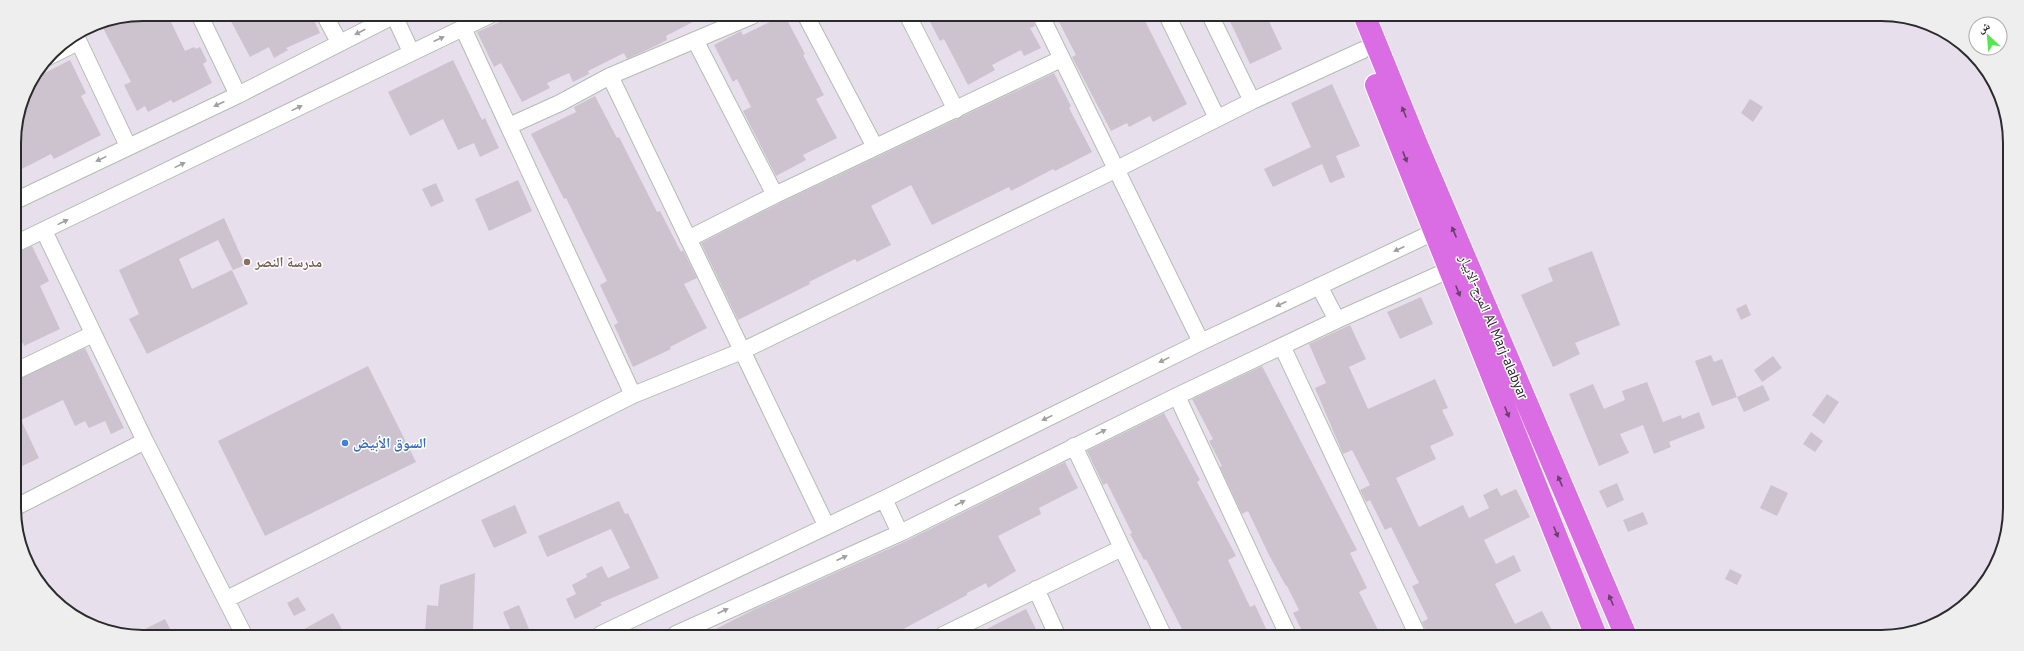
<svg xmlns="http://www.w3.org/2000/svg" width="2024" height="651" font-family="'PT Sans','Noto Naskh Arabic',sans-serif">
<rect width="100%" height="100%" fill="#e8dfec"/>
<path fill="#ccc3ce" d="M143,14h24l18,37 9,-4 2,2 4,-2 7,14 -4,3 9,19 -39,20 -2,-3 -23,12 -3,-6 -8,5 -13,-26 7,-3 -31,-60z
M227,14h84l9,19 -34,15 2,2 -14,8 -5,-11 -19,10z
M516,15h82l4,7 12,-7h92l-40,21 1,4 -18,9 -22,10 -3,-6 -36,18 1,3 -16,8 -4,-9 -22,10 3,5 -28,14 -21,-39 -7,4 -17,-35z
M782,16h3l20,38 -2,1 21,40 -8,4 21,39 -34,17 3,5 -30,16 -33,-65 8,-4 -14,-28 -4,3 -19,-37 27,-14 2,4z
M927,16h105l3,10 -5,2 11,20 -17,8 -3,-6 -29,15 3,5 -27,15 -24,-46 -4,2z
M1056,16l87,1 44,87 -34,18 -3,-6 -21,11 -2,-4 -16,8 -39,-74 4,-2z
M1228,17h39l15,32 -32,15z
M70,60l16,33 -5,3 20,39 -47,24 -3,-5 -37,19v-38l10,-42 6,-8 7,-4 -2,-3z
M453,60l29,60 3,-2 14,30 -19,9 -6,-14 -16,7 -15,-31 -33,17 -22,-44z
M1054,73l17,33 -2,2 23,44 -37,19 -2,-2 -42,22 -2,-4 -77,38 -21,-40 -40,21 20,39 -34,17 -2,-3 -46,23 1,2 -72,36 -37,-77 79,-40z
M1332,84l28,62 -24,10 9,21 -15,6 -8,-19 -49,23 -9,-18 47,-22 -20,-44z
M595,96l22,42 2,-1 38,75 3,-1 21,41 2,-2 14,28 -13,6 23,44 -37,19 1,2 -38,18 -19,-42 4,-2 -18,-38 7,-4 -41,-83 -2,1 -33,-65 45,-22 -2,-5z
M1750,99l13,8 -10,15 -12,-9z
M518,180l14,31 -43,20 -14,-32z
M436,183l8,18 -13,6 -9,-18z
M224,218l21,47 -12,5 -15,-30 -39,19 13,30 40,-19 16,34 -101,50 -18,-35 10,-5 -20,-44z
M32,246l17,35 -9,5 20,43 -36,17 -1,-3 -8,3v-93z
M1592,251l28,74 -45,18 5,11 -27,13 -32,-72 32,-14 -5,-13z
M1421,297l12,27 -33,15 -13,-27z
M1746,304l5,11 -10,5 -5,-11z
M1350,325l16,34 -17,8 19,42 67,-30 13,29 -6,2 12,25 -24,11 6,13 -40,19 23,49 44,-22 6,13 20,-10 -6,-13 14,-7 4,8 15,-7 14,28 -46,23 12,24 18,-9 7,16 -26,13 20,40 27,-13 13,25h-127l-6,-14 6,-3 -16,-33 7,-3 -28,-56 -6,3 -15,-30 -4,2 -6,-12 10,-5 -18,-35 -9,4 -28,-66 11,-5 -17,-39z
M85,348l39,80 -13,6 -6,-13 -16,7 -4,-7 -10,5 -12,-26 -42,20 18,38 -23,11v-89z
M1711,355l3,7 8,-3 15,38 -25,9 -17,-45z
M1773,356l9,12 -20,14 -8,-12z
M368,366l48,96 -151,74 -47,-95z
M1262,366l95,184 -7,3 17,35 -8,4 22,44 -77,-1 -11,-22 6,-3 -12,-24h-1l-17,-31 -21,-44 -6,3 -22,-47 2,-1 -13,-25 4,-2 -21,-40z
M1647,382l16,40 18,-7 1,4 17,-7 6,16 -36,14 2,5 -17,7 -11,-29 -23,9 9,19 -30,13 -30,-72 24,-10 11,25 21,-9 -3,-9z
M1763,385l7,15 -26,12 -7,-15z
M1827,394l12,8 -15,22 -12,-9z
M1164,413l36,67 -3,2 39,74 -8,4 22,47 5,-2 14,30h-84l-39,-76 -2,1 -14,-26 2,-1 -25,-50 -4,2 -2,-5 -14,-29z
M1811,432l12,9 -8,11 -12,-8z
M1065,462l13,26 -39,20 2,6 -43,22 18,35 -28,17 -2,-5 -19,10v2l-73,39h-188l49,-25 149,-67z
M1617,483l7,17 -17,8 -8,-17z
M1771,485l17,8 -11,23 -17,-8z
M619,501l6,13 3,-1 31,65 -59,25 2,2 -27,14 -9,-20 10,-5 -4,-9 15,-8 -1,-3 16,-8 6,12 22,-10 -19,-39 -64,28 -9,-21z
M515,505l12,28 -33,15 -13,-28z
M1643,512l5,12 -20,8 -5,-12z
M1730,569l12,6 -5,10 -12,-6z
M475,573l-2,60h-48l2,-28 11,1 2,-21z
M298,597l8,13 -12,6 -7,-13z
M519,605l12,29h-19l-9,-22z
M1026,609l13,26h-64z
M333,613l11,20h-47z
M165,619l7,14h-35z"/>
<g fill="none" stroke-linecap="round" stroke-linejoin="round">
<g stroke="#b3bdb2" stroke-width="18">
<path id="minor" d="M199,14l39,81
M324,14l15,28
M394,15l17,37
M806,16l69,131
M908,16l48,94
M1041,16l160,326
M1168,17l49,101
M1211,17l41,84
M463,28l170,367
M76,36l52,110
M695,40l80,155
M48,57l30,-15
M610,76l216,449
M509,126l51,-23 50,-27 142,-60
M15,201l223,-106 157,-80
M44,231l101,210 98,192
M688,239l87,-44 286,-136
M15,244l475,-229
M1319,286l18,34
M1282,346l136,290
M16,371l77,-37
M1177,396l111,239
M1074,446l89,189
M884,499l16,34
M16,507l129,-66
M1036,589l21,46
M227,599l406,-204 109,-44 373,-181 137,-69 111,-51
M601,634l283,-135 317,-157 233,-110
M676,634l224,-101 277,-137 160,-76 112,-50
M943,635l179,-87"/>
</g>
<g stroke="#fff" stroke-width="24">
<path id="primary" d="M1365,17l52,128 209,491
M1376,85l220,551"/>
</g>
<use href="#minor" stroke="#fff" stroke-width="16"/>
<use href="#primary" stroke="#da6de3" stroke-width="22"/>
</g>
<defs><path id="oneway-solid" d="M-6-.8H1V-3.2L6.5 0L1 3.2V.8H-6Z"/></defs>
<g fill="#a0a0a0">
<use href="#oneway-solid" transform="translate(360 32) rotate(153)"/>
<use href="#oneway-solid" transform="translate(439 39) rotate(-25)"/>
<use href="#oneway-solid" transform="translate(219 104) rotate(155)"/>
<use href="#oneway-solid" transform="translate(297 108) rotate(-26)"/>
<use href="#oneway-solid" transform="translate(101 159) rotate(154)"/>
<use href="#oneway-solid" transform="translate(180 165) rotate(-26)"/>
<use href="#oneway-solid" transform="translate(63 222) rotate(-26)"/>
<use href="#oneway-solid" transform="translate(1399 249) rotate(155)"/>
<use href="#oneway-solid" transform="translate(1281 304) rotate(155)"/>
<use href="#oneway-solid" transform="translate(1164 360) rotate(154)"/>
<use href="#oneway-solid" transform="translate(1047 418) rotate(154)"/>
<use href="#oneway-solid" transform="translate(1101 432) rotate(-26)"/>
<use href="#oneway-solid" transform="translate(960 503) rotate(-27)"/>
<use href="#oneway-solid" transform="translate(842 558) rotate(-24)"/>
<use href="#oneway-solid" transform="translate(723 611) rotate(-24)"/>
</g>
<g fill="#68426b">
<use href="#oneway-solid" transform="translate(1404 112) rotate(-112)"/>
<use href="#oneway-solid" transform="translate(1405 157) rotate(69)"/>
<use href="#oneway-solid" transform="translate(1454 232) rotate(-113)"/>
<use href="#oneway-solid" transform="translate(1458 291) rotate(68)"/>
<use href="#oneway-solid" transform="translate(1507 412) rotate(68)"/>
<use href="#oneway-solid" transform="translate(1560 481) rotate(-113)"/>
<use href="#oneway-solid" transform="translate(1556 532) rotate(68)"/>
<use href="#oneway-solid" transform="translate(1611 600) rotate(-113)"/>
</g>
<circle fill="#8d6e63" stroke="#fff" stroke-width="1.5" cx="247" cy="262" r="4"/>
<circle fill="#3f7fe0" stroke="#fff" stroke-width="1.5" cx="345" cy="443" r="4"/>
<g text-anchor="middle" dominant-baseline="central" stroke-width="3" stroke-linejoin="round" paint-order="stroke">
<g font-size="14" font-weight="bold" fill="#785e54" stroke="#fff" text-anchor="start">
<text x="255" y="262">مدرسة النصر</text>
</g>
<g font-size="14" fill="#2b2b2b" stroke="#fff">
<text transform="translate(1494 327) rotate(67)">المرج-الابيار Al Marj-alabyar</text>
</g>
<g font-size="14" font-weight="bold" fill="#366cbe" stroke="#fff" text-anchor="start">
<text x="353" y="443">السوق الأبيض</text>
</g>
</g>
<path d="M0 0H2024V651H0ZM143 21H1881A122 122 0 0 1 2003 143V508A122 122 0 0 1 1881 630H143A122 122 0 0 1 21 508V143A122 122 0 0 1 143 21Z" fill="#eee" fill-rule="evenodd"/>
<path fill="none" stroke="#2b2b2b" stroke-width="2" d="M143 21H1881A122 122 0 0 1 2003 143V508A122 122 0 0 1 1881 630H143A122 122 0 0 1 21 508V143A122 122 0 0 1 143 21Z"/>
<g transform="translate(1988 36) rotate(334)"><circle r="19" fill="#ffffff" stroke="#aaaaaa"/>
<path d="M0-3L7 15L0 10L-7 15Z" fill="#54e850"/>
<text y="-6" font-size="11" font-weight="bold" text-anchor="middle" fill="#2b2b2b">ش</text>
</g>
</svg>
